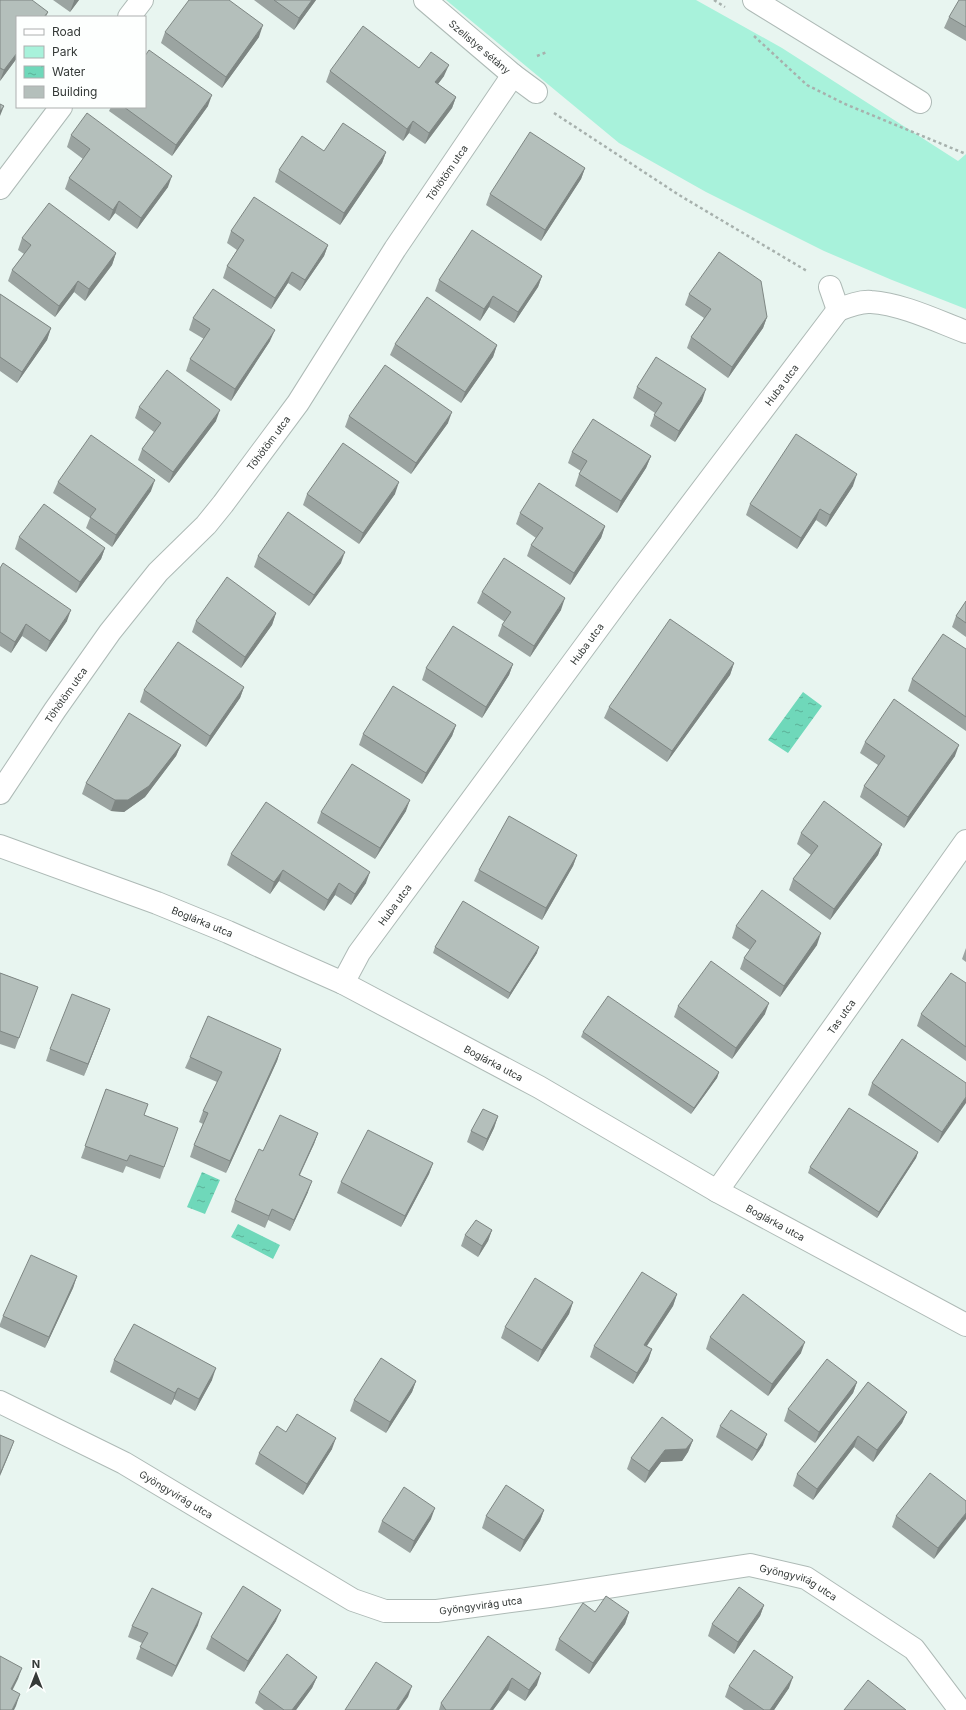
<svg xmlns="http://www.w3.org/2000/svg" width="966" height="1710" font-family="Inter,sans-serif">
<defs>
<pattern id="water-ripples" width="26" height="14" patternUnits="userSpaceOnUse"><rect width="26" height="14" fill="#6fd8ba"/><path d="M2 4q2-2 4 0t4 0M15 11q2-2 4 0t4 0" fill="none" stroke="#5cb098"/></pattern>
</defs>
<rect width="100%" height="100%" fill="#e8f5f0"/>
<path fill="#a8f2db" d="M446,0h250l86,48 176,113 8,-7v155l-74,-29 -68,-29 -118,-59 -87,-49z"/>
<path fill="url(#water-ripples)" d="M803,692l19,14 -34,47 -20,-13z
M202,1172l18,8 -15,34 -18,-7z
M238,1224l42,21 -7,14 -42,-22z"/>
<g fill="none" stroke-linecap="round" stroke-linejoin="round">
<g stroke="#aebab6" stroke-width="24">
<g id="minor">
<path id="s1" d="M425,0l88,75 23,17"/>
<path d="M754,0l166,102"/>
<path d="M129,17l13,-17"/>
<path d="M0,188l61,-81"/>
<path d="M830,287l8,23c10,-4 22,-9 33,-8 31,2 66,19 95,30"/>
<path id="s2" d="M0,793l55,-83 55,-78 48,-60 48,-47 17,-21 75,-101 97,-154 118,-174"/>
<path id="s3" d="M0,846l157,57 71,29 115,51 196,104 178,104 249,134"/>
<path id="s4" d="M343,983l16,-30 268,-364 211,-279"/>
<path id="s5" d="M717,1191l249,-350"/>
<path id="s6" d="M0,1402l124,61 229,137 32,11h52l112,-15 201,-31 56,13 108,71 46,61"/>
</g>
</g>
<path stroke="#a7b1ad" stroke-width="2.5" stroke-dasharray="3 3" stroke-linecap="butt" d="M714,0l11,7
M754,36l53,49 38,19 121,50
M537,56l10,-4
M554,113l125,82 128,76"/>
<use href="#minor" stroke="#fff" stroke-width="22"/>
</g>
<path fill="#9ba4a1" d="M0,0l48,12 -2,5h-29v41l-17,23z
M53,0h26l-9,12z
M254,0h62l-22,30z
M966,0v41l-22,-13 5,-11z
M165,32l94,5 -37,51 -61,-45z
M419,68l25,8 -6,8 18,13 -4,11 -27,36 -16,-11 -6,8 -77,-59 4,-11z
M208,106l-36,50 -63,-45 2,-4z
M71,135l97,52 -31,42 -22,-16 -6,8 -44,-32 4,-11 14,-19 -16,-12z
M386,152l-4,11 -42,62 -65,-43 4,-12z
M585,168l-4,11 -40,62 -55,-36 4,-11z
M231,231l97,14 -4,11 -24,35 -12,-8 -17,26 -48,-31 4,-12 10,-16 -10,-7z
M22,238l94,15 -4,12 -27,36 -11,-9 -19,25 -47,-36 4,-11 12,-16 -6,-4z
M542,276l-4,11 -24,36 -25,-16 -9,14 -45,-30 4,-11z
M0,294l51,34 -4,12 -30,43 -17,-12z
M689,294l78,23 -4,11 -35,50 -41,-30 4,-11 13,-19 -19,-13z
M193,318l77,23 -39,60 -45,-30 4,-12 14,-20 -15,-9z
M395,344l102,1 -4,12 -32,46 -71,-48z
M637,387l65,14 -27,41 -25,-16 5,-13 -22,-15z
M139,407l77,14 -47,62 -31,-23 4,-11 12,-17 -19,-14z
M349,416l99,7 -37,51 -66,-47z
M572,452l79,4 -5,12 -29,45 -42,-27 4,-12 2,-3 -13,-8z
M58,482l93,9 -39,56 -26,-19 4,-10 -37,-25z
M853,486l-27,41 -10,-7 -19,29 -51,-34 4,-11z
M307,494h88l-36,50 -56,-39z
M520,513l85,13 -4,12 -31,47 -43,-29 4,-11 5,-7 -20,-14z
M19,537l86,11 -4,11 -25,34 -61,-44z
M258,556l83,7 -32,43 -55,-39z
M0,568l67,53 -21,31 -24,-16 -11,17 -11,-7z
M482,592l79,18 -31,47 -32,-21 4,-11 3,-3 -28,-19z
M966,601v36l-14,-10 4,-11z
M276,613l-4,12 -31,43 -49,-36 4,-11z
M966,649v82l-58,-40 4,-12z
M734,663l-4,12 -63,87 -63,-44 5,-11z
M513,664l-4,11 -27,43 -60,-38 4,-12z
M244,687l-4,11 -34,49 -66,-45 4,-12z
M456,725l-4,11 -30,48 -63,-39 4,-11z
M865,742l90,14 -51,72 -44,-31 4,-11 14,-21 -18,-12z
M181,745l-5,11 -31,41 -21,15 -13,-1 -29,-17 4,-11z
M406,811l-31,48 -58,-36 4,-11z
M801,833l81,11 -4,11 -48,65 -41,-30 4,-11 18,-24 -14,-11z
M231,854l135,29 -15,22 -16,-10 -11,16 -45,-30 -9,13 -43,-29z
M577,855l-4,11 -31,54 -68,-39 5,-11z
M736,926l81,19 -37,52 -40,-28 4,-11 6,-8 -18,-12z
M435,947l102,6 -29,46 -75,-46z
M966,948v14l-4,-3z
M0,973l38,14 -23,62 -15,-5z
M966,983v78l-49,-35 4,-12z
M678,1006l87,8 -33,45 -58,-42z
M110,1009l-26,67 -38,-15 4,-12z
M583,1032l136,40 -2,6 -26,36 -110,-77z
M281,1049l-4,12 -51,112 -36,-16 4,-12 9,-21 -4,-2 4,-11 14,-29 -32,-14 5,-11z
M872,1083h94l-28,60 -70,-48z
M106,1089l38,26 34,13 -18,51 -34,-13 -3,7 -42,-15z
M498,1116l-4,12 -11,23 -16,-9 4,-11z
M318,1133l-4,11 -14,31 8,17 -18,39 -22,-11 -3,8 -34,-16 4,-12 28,-49z
M918,1152l-2,6 -39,60 -69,-45 2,-6z
M433,1163l-4,11 -28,53 -64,-34 4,-11z
M492,1230l-4,11 -10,16 -17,-11 4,-11z
M77,1276l-4,12 -28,60 -45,-21v-3l3,-8z
M677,1294l-4,12 -26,40 5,3 -4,12 -15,23 -43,-27 4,-11z
M573,1302l-4,12 -31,48 -37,-24 4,-11z
M710,1337l91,16 -33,43 -62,-47z
M114,1360l98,20 -17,31 -21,-12 -3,6 -61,-33z
M416,1381l-4,11 -26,41 -36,-22 4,-11z
M857,1382l-4,11 -38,50 -31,-22 4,-12z
M868,1382l39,30 -5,11 -29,39 -19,-15 -41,53 -20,-14 4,-12z
M720,1426l43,19 -11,16 -36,-24z
M286,1432l46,17 -29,46 -48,-31 4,-11z
M693,1440l-5,12 -6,9 -21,1 -16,21 -18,-14 4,-11z
M966,1501l-32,58 -42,-32 4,-11z
M544,1510l-4,11 -20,31 -38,-24 4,-12z
M431,1519l-21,34 -32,-21 4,-11z
M764,1605l-4,11 -26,38 -26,-18 4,-12z
M595,1612h34l-4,12 -36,50 -34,-24 4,-11z
M276,1621l-32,51 -38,-23 5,-12z
M198,1625l-26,52 -36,-18 6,-16 -14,-6 4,-11z
M488,1636l49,49 -12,16 -17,-11 -15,20h-54l2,-7z
M317,1677l-5,11 -16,22h-32l-9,-7 4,-11z
M729,1686l60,2 -15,22h-30l-19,-13z"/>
<path fill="#7e8683" d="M74,0h5l-9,12 4,-11z
M312,0h4l-22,30 5,-12z
M263,25l-4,12 -37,51 4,-11z
M17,53v5l-17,23 4,-11z
M449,65l-5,11 -13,17 4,-11z
M212,95l-4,11 -36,50 4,-11z
M456,97l-4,11 -27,36 4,-11z
M4,106l-4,10v-5z
M413,121l-4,12 -6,8 4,-12z
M386,152l-4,11 -42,62 4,-12z
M585,168l-4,11 -40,62 4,-11z
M172,176l-4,11 -31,42 4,-11z
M119,201l-4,12 -6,8 4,-11z
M328,245l-4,11 -24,35 5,-11z
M116,253l-4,12 -27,36 4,-12z
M292,272l-4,11 -17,26 4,-11z
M542,276l-4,11 -24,36 4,-11z
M78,281l-4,11 -19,25 4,-11z
M493,296l-4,11 -9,14 4,-12z
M767,317l-4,11 -35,50 4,-11z
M51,328l-4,12 -30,43 5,-11z
M275,330l-5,11 -39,60 4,-12z
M497,345l-4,12 -32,46 4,-11z
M706,389l-4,12 -27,41 4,-11z
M220,410l-4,11 -47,62 4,-11z
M452,412l-4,11 -37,51 5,-11z
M651,456l-5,12 -29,45 4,-12z
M857,474l-4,12 -27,41 4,-12z
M155,480l-4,11 -39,56 4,-12z
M399,482l-4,12 -36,50 4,-11z
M820,509l-4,11 -19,29 4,-11z
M605,526l-4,12 -31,47 4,-12z
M105,548l-4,11 -25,34 4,-11z
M345,552l-4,11 -32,43 5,-11z
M565,598l-4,12 -31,47 4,-11z
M71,610l-4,11 -21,31 4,-11z
M276,613l-4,12 -31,43 4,-11z
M26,624l-4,12 -11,17 4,-11z
M734,663l-4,12 -63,87 5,-11z
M513,664l-4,11 -27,43 4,-11z
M244,687l-4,11 -34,49 4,-11z
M456,725l-4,11 -30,48 4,-11z
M181,745l-5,11 -31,41 -21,15 -13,-1 4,-11z
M959,745l-4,11 -51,72 4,-11z
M410,800l-4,11 -31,48 5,-11z
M882,844l-4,11 -48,65 4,-11z
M577,855l-4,11 -31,54 4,-12z
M283,870l-4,11 -9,13 4,-12z
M370,872l-4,11 -15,22 4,-11z
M339,883l-4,12 -11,16 4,-11z
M821,933l-4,12 -37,52 4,-11z
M539,947l-2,6 -29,46 2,-6z
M769,1003l-4,11 -33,45 4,-11z
M110,1009l-4,11 -22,56 4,-12z
M281,1049l-4,12 -51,112 4,-12z
M719,1072l-2,6 -26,36 3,-6z
M966,1097v6l-28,40 4,-11z
M498,1116l-4,12 -11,23 4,-12z
M318,1133l-4,11 -20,42 5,-11z
M918,1152l-2,6 -39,60 2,-6z
M433,1163l-4,11 -28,53 4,-11z
M312,1181l-4,11 -18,39 4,-11z
M272,1209l-4,11 -3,8 4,-12z
M492,1230l-4,11 -10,16 4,-11z
M77,1276l-4,12 -28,60 4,-11z
M677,1294l-4,12 -33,50 4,-11z
M573,1302l-4,12 -31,48 4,-12z
M805,1342l-4,11 -33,43 4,-12z
M652,1349l-4,12 -15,23 4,-11z
M216,1368l-4,12 -17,31 4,-12z
M416,1381l-4,11 -26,41 4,-11z
M857,1382l-4,11 -38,50 4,-11z
M178,1388l-4,11 -3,6 4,-12z
M907,1412l-5,11 -29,39 4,-12z
M767,1434l-4,11 -11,16 5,-11z
M858,1436l-4,11 -41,53 4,-11z
M336,1438l-4,11 -29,46 4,-11z
M693,1440l-5,12 -6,9 -21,1 -16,21 4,-12 16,-21z
M14,1441l-4,11 -10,24v-2z
M435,1508l-4,11 -21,34 4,-12z
M544,1510l-4,11 -20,31 4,-12z
M966,1513v6l-32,40 4,-11z
M764,1605l-4,11 -26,38 4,-12z
M281,1610l-5,11 -32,51 4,-11z
M629,1612l-4,12 -36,50 4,-11z
M202,1613l-4,12 -26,52 4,-11z
M22,1668l-4,11 -11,22 4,-12z
M541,1673l-4,12 -12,16 4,-11z
M317,1677l-5,11 -16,22h-4z
M793,1677l-4,11 -15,22h-4z
M512,1678l-4,12 -15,20h-3z
M412,1686l-4,11 -9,13h-3z
M20,1694l-4,12 -2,4h-2z"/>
<path fill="#b4bfbb" stroke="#7e8683" d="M0,0h32l16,12 -4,5h-27v36l-13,17 -4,-2z
M189,0h40l34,25 -37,52 -61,-45z
M274,0h38l-13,18z
M959,0h7v27l-17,-10z
M363,26l56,42 12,-16 18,13 -14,17 21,15 -27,36 -16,-12 -6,8 -77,-58z
M149,50l63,45 -36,50 -52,-38h21v-51z
M0,104l4,2 -4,5z
M87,113l85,63 -31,42 -22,-17 -6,9 -44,-32 21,-29 -19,-14z
M343,123l43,29 -42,61 -65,-43 23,-34 22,15z
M530,132l55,36 -40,62 -55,-36z
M254,197l74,48 -23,35 -13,-8 -17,26 -48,-32 17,-26 -13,-9z
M49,203l67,50 -27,36 -11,-8 -19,25 -47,-36 19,-25 -9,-7z
M472,230l70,46 -24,36 -25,-16 -9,13 -45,-29z
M719,252l42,29 6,36 -35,50 -41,-30 20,-28 -22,-15z
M213,289l62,41 -40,59 -45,-30 20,-30 -17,-11z
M0,294l51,34 -29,44 -22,-15z
M427,297l70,48 -32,47 -70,-48z
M656,357l50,32 -27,42 -25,-16 8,-12 -25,-16z
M385,365l67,47 -36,51 -67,-47z
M167,370l53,40 -47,62 -31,-23 19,-26 -22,-16z
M593,419l58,37 -30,45 -42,-27 8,-13 -15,-9z
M796,434l61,40 -27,41 -10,-6 -19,29 -51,-34z
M91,435l64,45 -39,55 -26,-18 6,-8 -38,-27z
M343,443l56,39 -36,51 -56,-39z
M539,483l66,43 -31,47 -43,-28 12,-17 -23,-15z
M44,504l61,44 -25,34 -61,-45z
M288,512l57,40 -31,43 -56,-39z
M504,558l61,40 -31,48 -32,-21 9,-13 -29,-20z
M3,563l68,47 -21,31 -24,-17 -11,18 -15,-10v-64z
M227,577l49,36 -31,44 -49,-36z
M966,601v22l-10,-7z
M670,619l64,44 -62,88 -63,-44z
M453,626l60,38 -27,43 -60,-39z
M943,634l23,15v68l-54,-38z
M178,642l66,45 -34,49 -66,-46z
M393,686l63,39 -30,48 -63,-39z
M894,699l65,46 -51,72 -44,-31 21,-30 -20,-14z
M129,713l52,32 -32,41 -21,14h-13l-29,-17z
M352,764l58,36 -30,48 -59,-36z
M824,801l58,43 -48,65 -41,-30 25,-33 -17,-13z
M266,802l104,70 -15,22 -16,-11 -11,17 -45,-30 -9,12 -43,-28z
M509,816l68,39 -31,53 -67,-38z
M762,890l59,43 -37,53 -40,-28 12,-17 -20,-15z
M463,901l76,46 -29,46 -75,-46z
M711,961l58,42 -33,45 -58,-42z
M0,973l38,14 -19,51 -19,-7z
M951,973l15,10v64l-45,-33z
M72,994l38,15 -22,55 -38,-15z
M608,996l111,76 -25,36 -111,-76z
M208,1016l73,33 -51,112 -36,-16 14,-32 -5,-2 19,-39 -32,-15z
M902,1039l64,44v14l-24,35 -70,-49z
M106,1089l42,15 -4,11 34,13 -14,39 -34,-12 -3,6 -42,-15z
M849,1108l69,44 -39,60 -69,-45z
M483,1109l15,7 -11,23 -16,-8z
M280,1115l38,18 -19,42 13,6 -18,39 -22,-11 -3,7 -34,-16 24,-51 4,2z
M368,1130l65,33 -28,53 -64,-34z
M476,1220l16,10 -10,16 -17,-11z
M31,1255l46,21 -28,61 -46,-21z
M642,1272l35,22 -33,51 8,4 -15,24 -43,-27z
M535,1278l38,24 -31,48 -37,-23z
M743,1294l62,48 -33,42 -62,-47z
M134,1324l82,44 -17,31 -21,-11 -3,5 -61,-33z
M381,1358l35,23 -26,41 -36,-22z
M827,1359l30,23 -38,50 -31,-23z
M868,1382l39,30 -30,38 -19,-14 -41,53 -20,-15z
M731,1410l36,24 -10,16 -37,-24z
M297,1414l39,24 -29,46 -48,-31 18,-27 9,6z
M662,1417l31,23 -7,9 -21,1 -16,21 -18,-13z
M0,1435l14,6 -14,33z
M930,1473l36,28v12l-28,35 -42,-32z
M506,1485l38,25 -20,30 -38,-24z
M404,1487l31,21 -21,33 -32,-20z
M243,1586l38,24 -33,51 -37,-24z
M739,1587l25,18 -26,37 -26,-18z
M152,1588l50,25 -26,53 -36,-19 8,-14 -16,-7z
M606,1596l23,16 -36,51 -34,-24 24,-36 12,9z
M488,1636l53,37 -12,17 -17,-12 -22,32h-44l-5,-7z
M754,1650l39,27 -23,33h-6l-35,-24z
M287,1654l30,23 -25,33h-8l-25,-18z
M0,1656l22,12 -11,21 9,5 -8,16h-12z
M376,1662l36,24 -16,24h-51z
M868,1680l38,30h-62z"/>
<g text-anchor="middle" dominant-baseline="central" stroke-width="3" stroke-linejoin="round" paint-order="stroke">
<g font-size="10" fill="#353a38" stroke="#fdfffe">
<text stroke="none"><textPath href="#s1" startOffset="72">Szelistye sétány</textPath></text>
<text stroke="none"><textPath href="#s2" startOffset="766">Töhötöm utca</textPath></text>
<text stroke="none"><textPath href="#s4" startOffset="742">Huba utca</textPath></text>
<text stroke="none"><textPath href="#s2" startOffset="442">Töhötöm utca</textPath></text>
<text stroke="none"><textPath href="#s4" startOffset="418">Huba utca</textPath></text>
<text stroke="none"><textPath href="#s2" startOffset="118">Töhötöm utca</textPath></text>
<text stroke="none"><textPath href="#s4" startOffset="94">Huba utca</textPath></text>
<text stroke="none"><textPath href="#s3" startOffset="216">Boglárka utca</textPath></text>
<text stroke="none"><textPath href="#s5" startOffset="214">Tas utca</textPath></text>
<text stroke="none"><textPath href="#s3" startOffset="540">Boglárka utca</textPath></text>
<text stroke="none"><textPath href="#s3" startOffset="864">Boglárka utca</textPath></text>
<text stroke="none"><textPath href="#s6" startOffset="199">Gyöngyvirág utca</textPath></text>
<text stroke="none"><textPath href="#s6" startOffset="859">Gyöngyvirág utca</textPath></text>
<text stroke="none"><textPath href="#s6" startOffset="535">Gyöngyvirág utca</textPath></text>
</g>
</g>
<rect x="16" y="16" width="130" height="92" fill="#fdfffe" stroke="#adb0af"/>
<rect x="24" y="29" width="20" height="6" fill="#ffffff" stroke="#adb0af"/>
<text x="52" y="36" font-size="12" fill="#353a38">Road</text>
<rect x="24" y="46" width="20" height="12" fill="#a8f2db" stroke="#adb0af"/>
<text x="52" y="56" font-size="12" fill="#353a38">Park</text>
<rect x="24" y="66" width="20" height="12" fill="url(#water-ripples)" stroke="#adb0af"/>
<text x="52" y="76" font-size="12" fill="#353a38">Water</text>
<rect x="24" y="86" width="20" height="12" fill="#b4bfbb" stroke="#adb0af"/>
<text x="52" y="96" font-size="12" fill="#353a38">Building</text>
<g transform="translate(36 1674)" stroke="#fdfffe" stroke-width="3" paint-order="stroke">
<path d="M0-3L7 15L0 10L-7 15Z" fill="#353a38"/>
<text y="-6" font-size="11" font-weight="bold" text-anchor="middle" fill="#353a38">N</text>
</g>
</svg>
